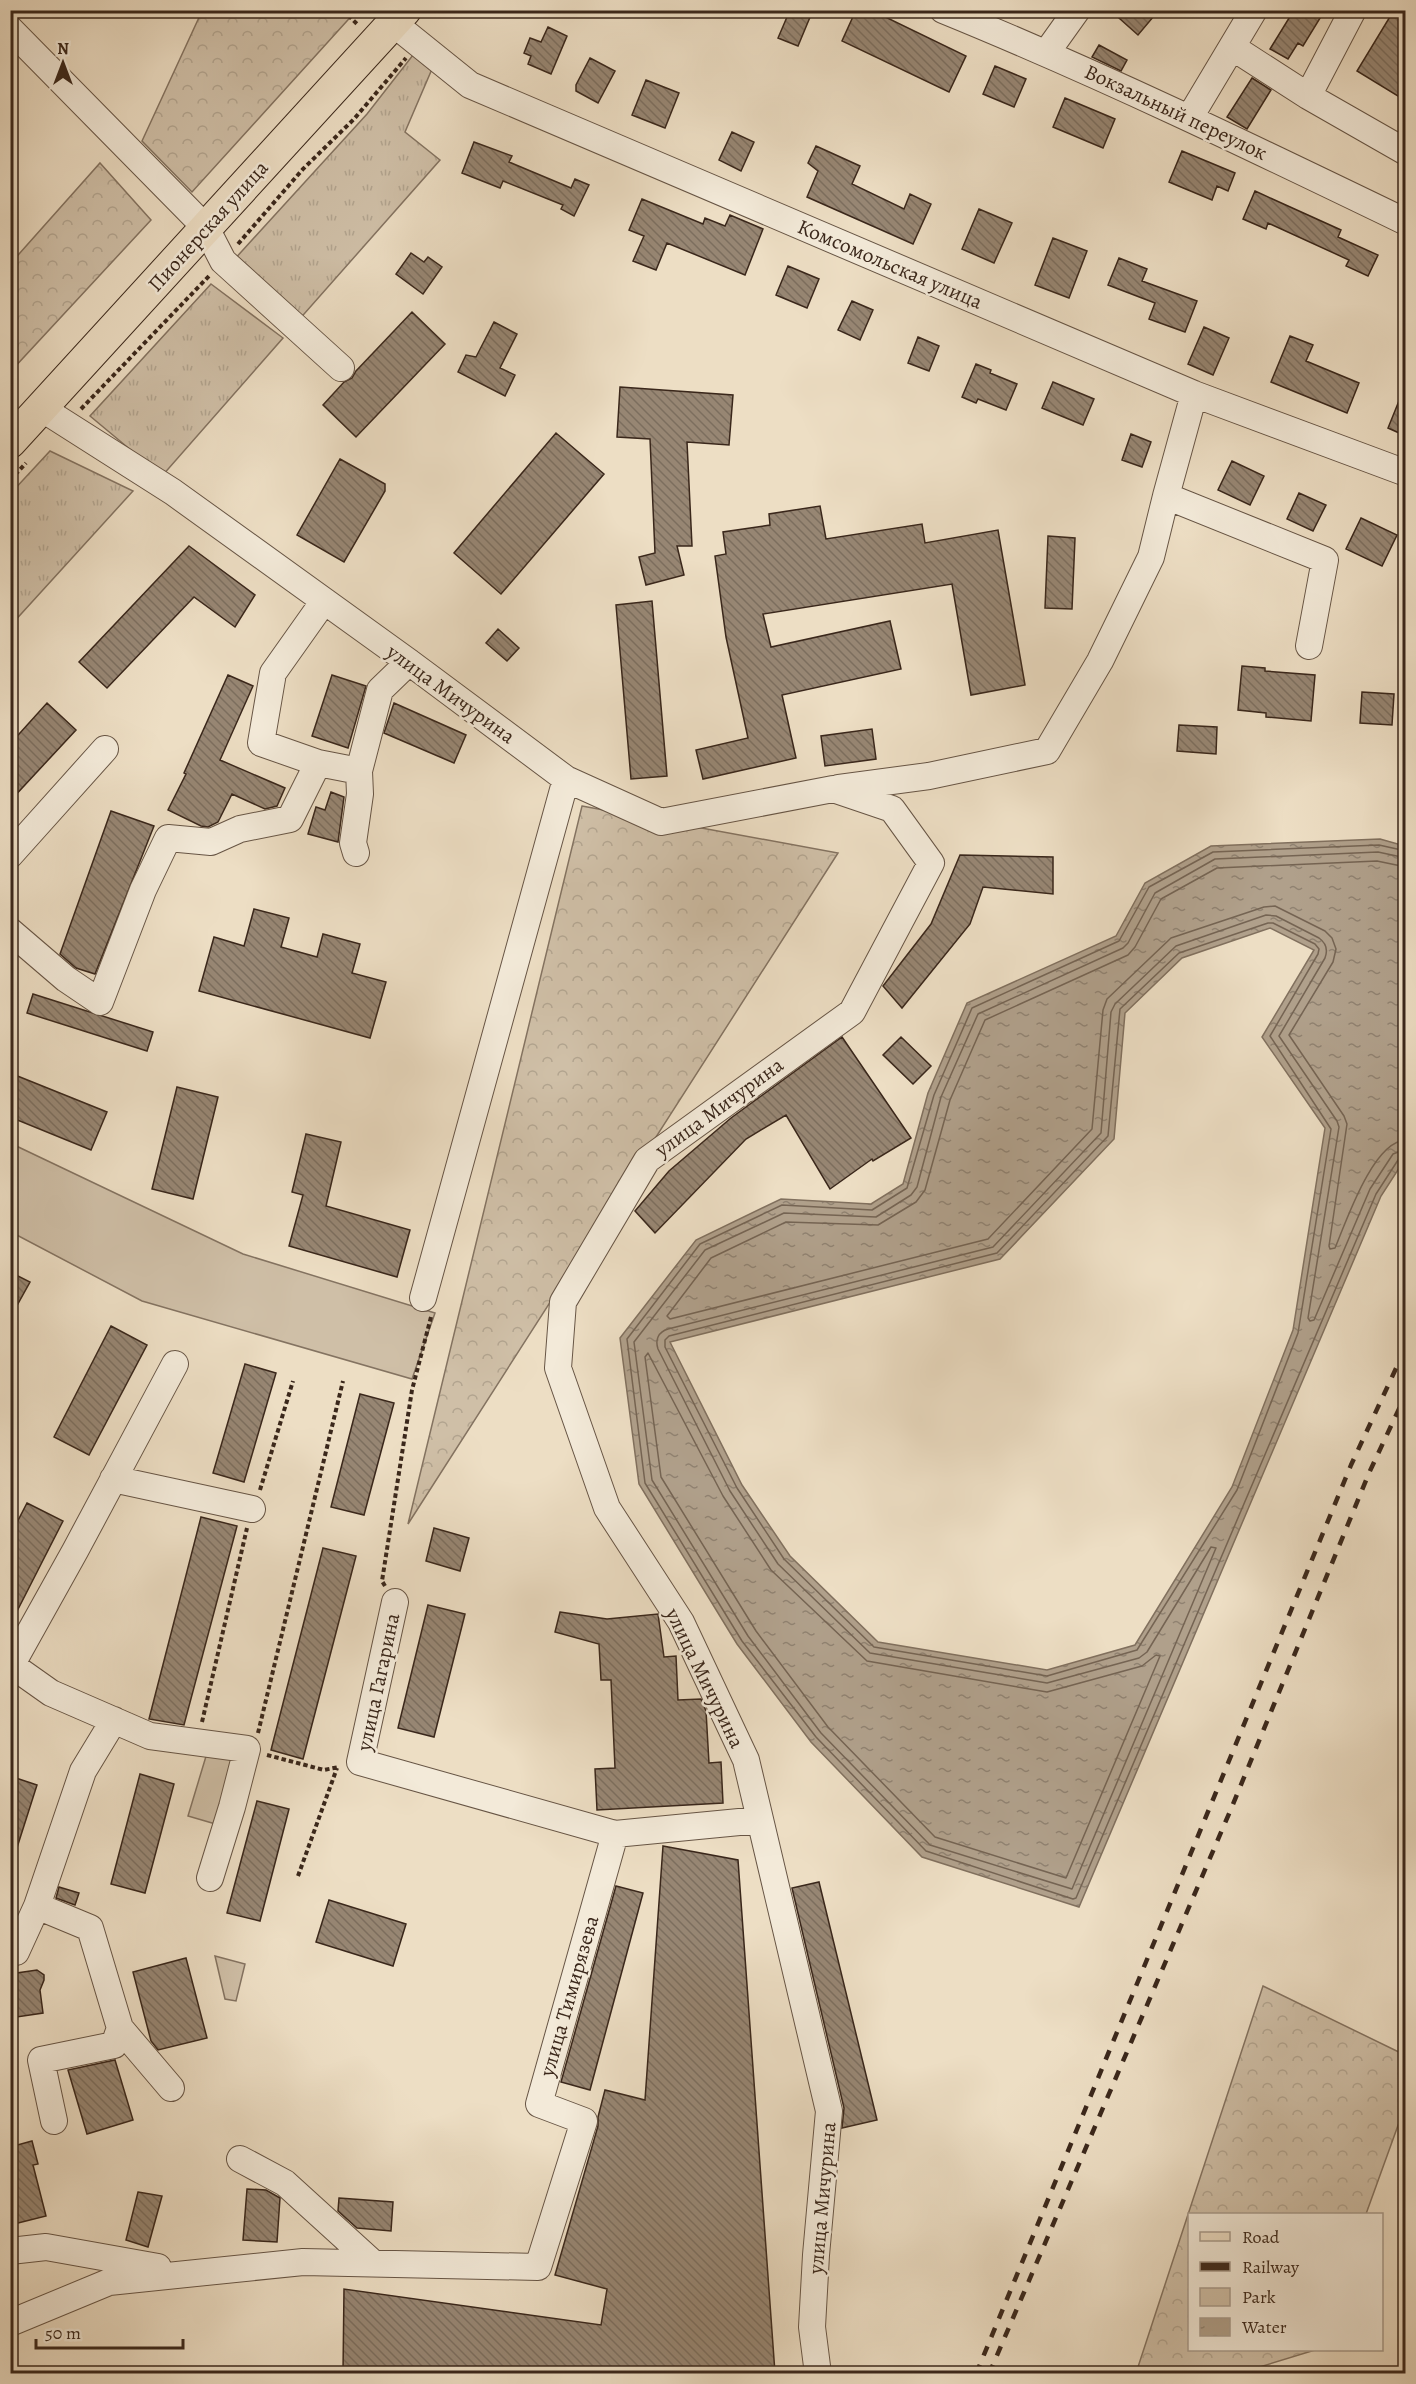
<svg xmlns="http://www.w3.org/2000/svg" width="1416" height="2384" font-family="Alegreya,serif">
<defs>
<pattern id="grass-tufts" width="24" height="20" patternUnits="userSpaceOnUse" patternTransform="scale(1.5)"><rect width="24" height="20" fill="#cfbfa7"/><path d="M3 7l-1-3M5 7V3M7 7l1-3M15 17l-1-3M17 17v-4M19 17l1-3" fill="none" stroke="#b2a48f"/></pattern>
<pattern id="forest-crowns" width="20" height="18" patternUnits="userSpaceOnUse" patternTransform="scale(1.5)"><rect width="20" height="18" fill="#cfbfa7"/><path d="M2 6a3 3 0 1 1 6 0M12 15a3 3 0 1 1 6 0" fill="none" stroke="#b2a48f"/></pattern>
<pattern id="water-ripples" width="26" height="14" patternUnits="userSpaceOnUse" patternTransform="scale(1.5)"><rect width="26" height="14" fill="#b0a08b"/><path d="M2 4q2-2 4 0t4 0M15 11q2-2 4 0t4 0" fill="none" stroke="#908271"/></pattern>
<pattern id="building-back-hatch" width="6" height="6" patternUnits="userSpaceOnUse" patternTransform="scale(1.5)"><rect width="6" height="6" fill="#978673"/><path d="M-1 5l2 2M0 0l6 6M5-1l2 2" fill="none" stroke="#7c6e5e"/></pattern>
</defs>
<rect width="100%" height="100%" fill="#eddec4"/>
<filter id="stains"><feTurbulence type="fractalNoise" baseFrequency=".00333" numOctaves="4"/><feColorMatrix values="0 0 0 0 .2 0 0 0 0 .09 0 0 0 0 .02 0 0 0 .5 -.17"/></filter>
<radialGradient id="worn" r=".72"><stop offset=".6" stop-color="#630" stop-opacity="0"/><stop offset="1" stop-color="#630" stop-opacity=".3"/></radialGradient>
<path fill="url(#grass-tufts)" stroke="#847361" stroke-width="1.5" d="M413,55l19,14 -27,63 35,28 -143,162 -65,-60 135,-148z
M211,284l72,54 -121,138 -72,-60z
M50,451l83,40 -122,134v-132z"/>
<path fill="url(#forest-crowns)" stroke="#847361" stroke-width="1.5" d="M202,11h154l-164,181 -50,-51z
M100,163l51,57 -140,151v-108z
M582,806l256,47 -430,671z
M1263,1986l142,69v51l-39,108h-176v136h125l-75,23h-104z"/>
<path fill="#cfbfa7" stroke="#847361" stroke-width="1.5" d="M10,1143l233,111 192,59 -23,66 -270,-78 -131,-69z
M207,1753l31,9 -19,63 -31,-9z
M215,1956l30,8 -9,37 -11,-2z"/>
<path fill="url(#water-ripples)" stroke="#81705e" stroke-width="1.5" fill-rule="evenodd" d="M1380,839l25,7v313l-24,37 -302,711 -157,-50 -111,-115 -74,-98 -98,-160 -19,-146 76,-98 85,-41 90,5 32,-20 25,-91 39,-90 149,-67 29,-53 66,-37zM1270,928l44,22 -52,87 63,91 -32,202 -61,157 -97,158 -88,25 -169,-28 -88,-86 -48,-71 -72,-143 330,-83 114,-120 11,-126 57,-55z"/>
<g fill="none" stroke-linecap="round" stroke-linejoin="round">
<path stroke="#756453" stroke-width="1.5" d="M1406,851l-27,-6 -166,7 -64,35 -30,54 -147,67 -38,87 -27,93 -35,22 -90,-5 -82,39 -73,95 18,144 97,158 74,96 110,114 147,48 3,-1 300,-704 22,-34 8,-3
M1406,858l-28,-6 -163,7 -60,34 -27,50 -5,5 -145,66 -37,83 -24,90 -6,8 -35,22 -92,-4 -79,37 -71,92 18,138 96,156 73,97 109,112 142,44 144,-341 -5,-1 -64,105 -8,6 -92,25 -177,-30 -92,-89 -48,-73 -72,-142c-3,-9 0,-17 10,-20l325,-82 108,-114 10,-121 4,-8 61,-58 90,-31 10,1 43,22c7,5 9,12 6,20l-46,78 58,85 2,6 -31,191 2,3 4,-1 56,-131 23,-35 13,-5
M1406,867l-29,-6 -160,7 -56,31 -26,48 -7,8 -143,65 -35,80 -25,90 -9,12 -38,23 -92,-3 -75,36 -44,58 3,3 318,-80 104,-110 11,-119 4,-11 64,-61 93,-31 11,-1 50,25 7,7 4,11 -3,13 -44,73 55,81 3,8 -18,122 1,3 5,-1c11,-26 38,-107 71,-108
M1268,923h5l42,21 4,5 -1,5 -48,82 61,93 -33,204 -61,157 -100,160 -90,26 -173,-29 -90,-88 -47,-71 -72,-141v-7l4,-4 328,-83 111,-117 12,-127 59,-56z
M648,1353l75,143 48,74 96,91 180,31 95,-26 14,-11 4,1 -94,222 -131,-41 -107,-110 -72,-96 -95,-154 -16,-120z"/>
</g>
<path fill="url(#building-back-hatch)" stroke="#3a271b" stroke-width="1.5" d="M790,10h23l-15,36 -20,-8z
M856,10h15l95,46 -17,36 -107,-51z
M1110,10h49l-21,25z
M1294,10h31l-22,36 -5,-3 -10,16 -18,-10z
M1394,10h12v91l-49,-30z
M548,27l19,9 -16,38 -23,-10 3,-8 -7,-3 6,-15 11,4z
M1099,45l28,15 -6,11 -29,-14z
M590,58l25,13 -17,32 -22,-12v-6z
M995,66l31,13 -12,28 -31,-13z
M1252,78l19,12 -24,39 -20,-12z
M646,80l33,13 -14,35 -33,-13z
M1065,98l50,21 -12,29 -50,-21z
M732,132l22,10 -13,29 -22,-11z
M474,142l38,14 -3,6 62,26 4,-9 14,6 -15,31 -13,-7 2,-4 -60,-24 -3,7 -38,-15z
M816,146l44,20 -8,18 52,25 6,-15 21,10 -18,40 -106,-47 11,-26 -10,-8z
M1182,151l53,22 -7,18 -11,-5 -5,14 -43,-18z
M1255,191l86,39 -3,7 40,18 -10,21 -22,-10 3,-6 -81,-37 -2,6 -23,-10z
M642,199l61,25 2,-6 20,8 5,-11 33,14 -18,46 -78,-32 -11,27 -23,-9 11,-25 -15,-6z
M979,209l33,14 -18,40 -32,-14z
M1053,238l34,13 -18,47 -34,-13z
M411,253l13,9 4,-5 14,10 -19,27 -27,-20z
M1119,258l28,11 -5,12 55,20 -12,31 -36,-13 6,-16 -47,-18z
M788,266l31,13 -12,29 -31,-13z
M852,301l21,9 -13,30 -22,-10z
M412,312l33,32 -89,93 -33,-32 21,-23 8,-4 4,-7z
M494,322l23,12 -17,34 15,7 -10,21 -47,-24 8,-17 10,2z
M1204,327l25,11 -16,37 -25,-11z
M1290,336l23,9 -7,16 53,22 -12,30 -76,-31z
M918,337l21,9 -10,25 -21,-8z
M976,364l15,6 -1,3 27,11 -11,26 -28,-11 -2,4 -14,-6z
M1053,382l41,17 -11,26 -41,-17z
M1405,386h1v50l-18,-8z
M620,387l113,8 -4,50 -42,-3 5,104h-15l7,29 -38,10 -7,-28 16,-4 -5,-114 -33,-2z
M556,433l48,41 -103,120 -47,-41z
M1131,434l20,8 -9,25 -20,-7z
M340,459l45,25v7l-41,71 -47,-27z
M1232,461l32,15 -14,29 -32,-15z
M1299,493l27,12 -13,26 -26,-12z
M820,506l6,33 96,-15 3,19 73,-13 27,155 -54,10 -19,-111 -189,30 8,33 119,-26 11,48 -119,26 14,63 -93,21 -7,-29 52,-12 -22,-101 -11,-81 11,-2 -3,-22 47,-7 -1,-11z
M1361,518l36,17 -15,31 -36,-17z
M1048,536l27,2 -3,71 -27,-1z
M189,546l66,49 -20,32 -41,-30 -87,91 -28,-26z
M652,601l15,175 -36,3 -15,-174z
M498,629l21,19 -12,13 -21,-18z
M1242,666l23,2v3l50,4 -4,46 -45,-4v-4l-28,-3z
M228,675l25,11 -33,74 65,28 -8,18 -12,3 -33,-15 -14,28 -10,5 -7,-1 -33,-16 18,-36 -2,-1z
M332,675l34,11 -18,62 -36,-12z
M1362,692l32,2 -2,31 -32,-2z
M47,703l29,27 -66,71v-57z
M394,703l72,32 -12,28 -70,-30z
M1179,725l38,2 -1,27 -39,-3z
M872,729l4,30 -51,7 -4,-30z
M331,792l13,5 -6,45 -30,-8 8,-27 9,3z
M111,811l43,15 -59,148 -19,-6 -16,-14z
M960,855l93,2v37l-70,-7 -13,37 -68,84 -19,-22 48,-62z
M254,909l35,9 -8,29 36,10 6,-23 37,10 -8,29 34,9 -16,56 -171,-47 15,-54 30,9z
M33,994l120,38 -6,19 -120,-38z
M842,1037l69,101 -38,23 -1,-2 -42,30 -44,-74 -40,24 -91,94 -20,-22 34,-40 62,-53z
M901,1037l30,29 -18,18 -30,-29z
M10,1073l97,39 -16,38 -81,-33z
M177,1087l41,10 -25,102 -41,-10z
M306,1134l35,8 -15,64 84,24 -13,47 -108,-31 14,-51 -11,-3z
M10,1272l20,10 -20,36z
M111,1326l36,19 -58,110 -35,-18z
M245,1364l31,9 -32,109 -31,-9z
M360,1394l34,9 -30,112 -33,-8z
M27,1503l36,18 -53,104v-89z
M201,1517l36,9 -53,199 -35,-6z
M434,1528l35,10 -9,33 -34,-10z
M323,1548l33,8 -53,203 -32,-9z
M428,1605l37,9 -31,123 -36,-9z
M560,1612l47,7 51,-5 6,43 12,-1 2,44 23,-1 5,12 3,52 12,-1 2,41 -126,7 -2,-41 20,-1 -4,-88h-10l-2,-36 -44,-12z
M140,1774l34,10 -29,109 -34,-9z
M10,1776l27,9 -23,72 -4,-1z
M257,1801l32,8 -29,112 -33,-8z
M663,1846l75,14 37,513h-432l1,-84 257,36 6,-36 -52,-14 43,-149v-9l7,-27 40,10z
M819,1882l58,238 -35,8 2,-20 -52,-220z
M616,1886l27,7 -53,197 -29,-8z
M59,1887l20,6 -4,12 -19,-7z
M329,1900l77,24 -13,42 -77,-24z
M186,1958l21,80 -49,12 -7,-9 -18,-69z
M37,1970l7,5v5l-4,10 3,23 -33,5v-44z
M115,2060l18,60 -46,14 -19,-64z
M32,2141l6,23 -5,1 13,51 -36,9v-78z
M247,2189l19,1 14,8 -3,44 -34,-2z
M138,2192l24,4 -14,51 -22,-7z
M339,2198l54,4 -2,29 -34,-3 -19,-17z"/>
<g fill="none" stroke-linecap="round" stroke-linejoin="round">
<g stroke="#675545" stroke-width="28">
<path id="minor" d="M943,10c157,64 310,138 463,212
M393,23l77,62 724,309 212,79
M10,29l196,199 17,33 118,107
M1232,47l76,49 98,56
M1047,52l30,-42
M1308,96l45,-86
M1190,117l64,-107
M1194,394l-28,102 159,64 -16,86
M41,408l132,84 236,170 157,117 95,43 172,-33 59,20 39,54 -79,149 -205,148 -84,142 -5,66 49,140 74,114 65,138 83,351 -13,144 -4,72 6,47
M318,763l41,8 21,-81 29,-28
M839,788l90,-12 118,-25 53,-90 51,-104 15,-61
M356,853l-3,-10 7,-49 -1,-23
M10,855l95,-106
M10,931l56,48 34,23 43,-112 25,-52 43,4 29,-13 50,-10 28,-56 -57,-20 12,-70 51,-72
M423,1298l143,-519
M113,1479l139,30
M395,1602l-35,160 255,72
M10,1664l41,29 99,43 97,13 -15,58 -22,71
M12,1664l63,-113 100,-187
M37,1906l53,22 30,100 51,60
M10,1953l6,-1 21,-46 46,-135 31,-51
M54,2121l-13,-61 73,-15 6,-17
M240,2159l45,24 88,80
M10,2251l36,-4 112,20
M10,2323l99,-41 194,-20 235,5 46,-146 -45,-17 76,-270 145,-14"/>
</g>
<g stroke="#3a271b" stroke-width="34">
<path id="major" d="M10,442l395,-432"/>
</g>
<path stroke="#3a271b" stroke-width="4" stroke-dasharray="4.5 3" stroke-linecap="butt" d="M343,10l15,15
M238,244l65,-75 51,-50 52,-61
M81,409l128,-133
M10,480l16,-17
M260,1490l33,-109
M385,1586l-3,-5 30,-191 19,-73
M202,1722l45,-194
M258,1733l85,-352
M267,1755l57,15 15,-3
M298,1876l39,-108"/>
<use href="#minor" stroke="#f3ead9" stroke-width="26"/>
<use href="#major" stroke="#eddec4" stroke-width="32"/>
<path stroke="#3a271b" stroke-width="4.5" stroke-dasharray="10 10" stroke-linecap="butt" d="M976,2374l375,-909 55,-118
M989,2374l242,-565 138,-336 37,-79"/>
</g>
<g text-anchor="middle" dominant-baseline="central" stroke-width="5" stroke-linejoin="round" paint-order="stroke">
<g font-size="21" fill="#3a271b" stroke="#f3ead9">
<text transform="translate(1176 112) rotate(25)">Вокзальный переулок</text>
<text transform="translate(208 226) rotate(-48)">Пионерская улица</text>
<text transform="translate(890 264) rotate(23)">Комсомольская улица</text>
<text transform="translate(451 694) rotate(36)">улица Мичурина</text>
<text transform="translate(719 1107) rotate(-36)">улица Мичурина</text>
<text transform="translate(705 1678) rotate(64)">улица Мичурина</text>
<text transform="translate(378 1682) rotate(-78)">улица Гагарина</text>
<text transform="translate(569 1996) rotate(-74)">улица Тимирязева</text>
<text transform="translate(822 2198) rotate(-85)">улица Мичурина</text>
</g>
</g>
<rect width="1416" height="2384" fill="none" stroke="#eddec4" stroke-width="36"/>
<rect x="12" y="12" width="1392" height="2360" fill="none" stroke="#3a271b" stroke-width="3"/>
<rect x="18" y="18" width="1380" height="2348" fill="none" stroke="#3a271b" stroke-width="1.5"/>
<rect x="1188" y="2213" width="195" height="138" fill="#f3ead9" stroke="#a99c8d" stroke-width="1.5"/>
<rect x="1200" y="2232" width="30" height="9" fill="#eddec4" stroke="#a99c8d" stroke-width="1.5"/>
<text x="1242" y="2243" font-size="18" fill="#3a271b">Road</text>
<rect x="1200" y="2262" width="30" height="9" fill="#3a271b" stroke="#a99c8d" stroke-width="1.5"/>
<text x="1242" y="2273" font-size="18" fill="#3a271b">Railway</text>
<rect x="1200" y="2288" width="30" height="18" fill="#cfbfa7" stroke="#a99c8d" stroke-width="1.5"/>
<text x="1242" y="2303" font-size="18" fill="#3a271b">Park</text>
<rect x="1200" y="2318" width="30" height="18" fill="url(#water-ripples)" stroke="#a99c8d" stroke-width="1.5"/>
<text x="1242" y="2333" font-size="18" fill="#3a271b">Water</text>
<g transform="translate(63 63)" stroke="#f3ead9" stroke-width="4.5" paint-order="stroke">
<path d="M0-4.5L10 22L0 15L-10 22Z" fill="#3a271b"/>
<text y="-9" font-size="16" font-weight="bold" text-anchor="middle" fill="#3a271b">N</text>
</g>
<path d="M36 2339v9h147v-9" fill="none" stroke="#3a271b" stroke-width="3"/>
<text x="45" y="2339" font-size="18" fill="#3a271b" stroke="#f3ead9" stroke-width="4.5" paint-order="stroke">50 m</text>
<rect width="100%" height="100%" filter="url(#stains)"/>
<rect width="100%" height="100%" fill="url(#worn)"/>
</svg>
